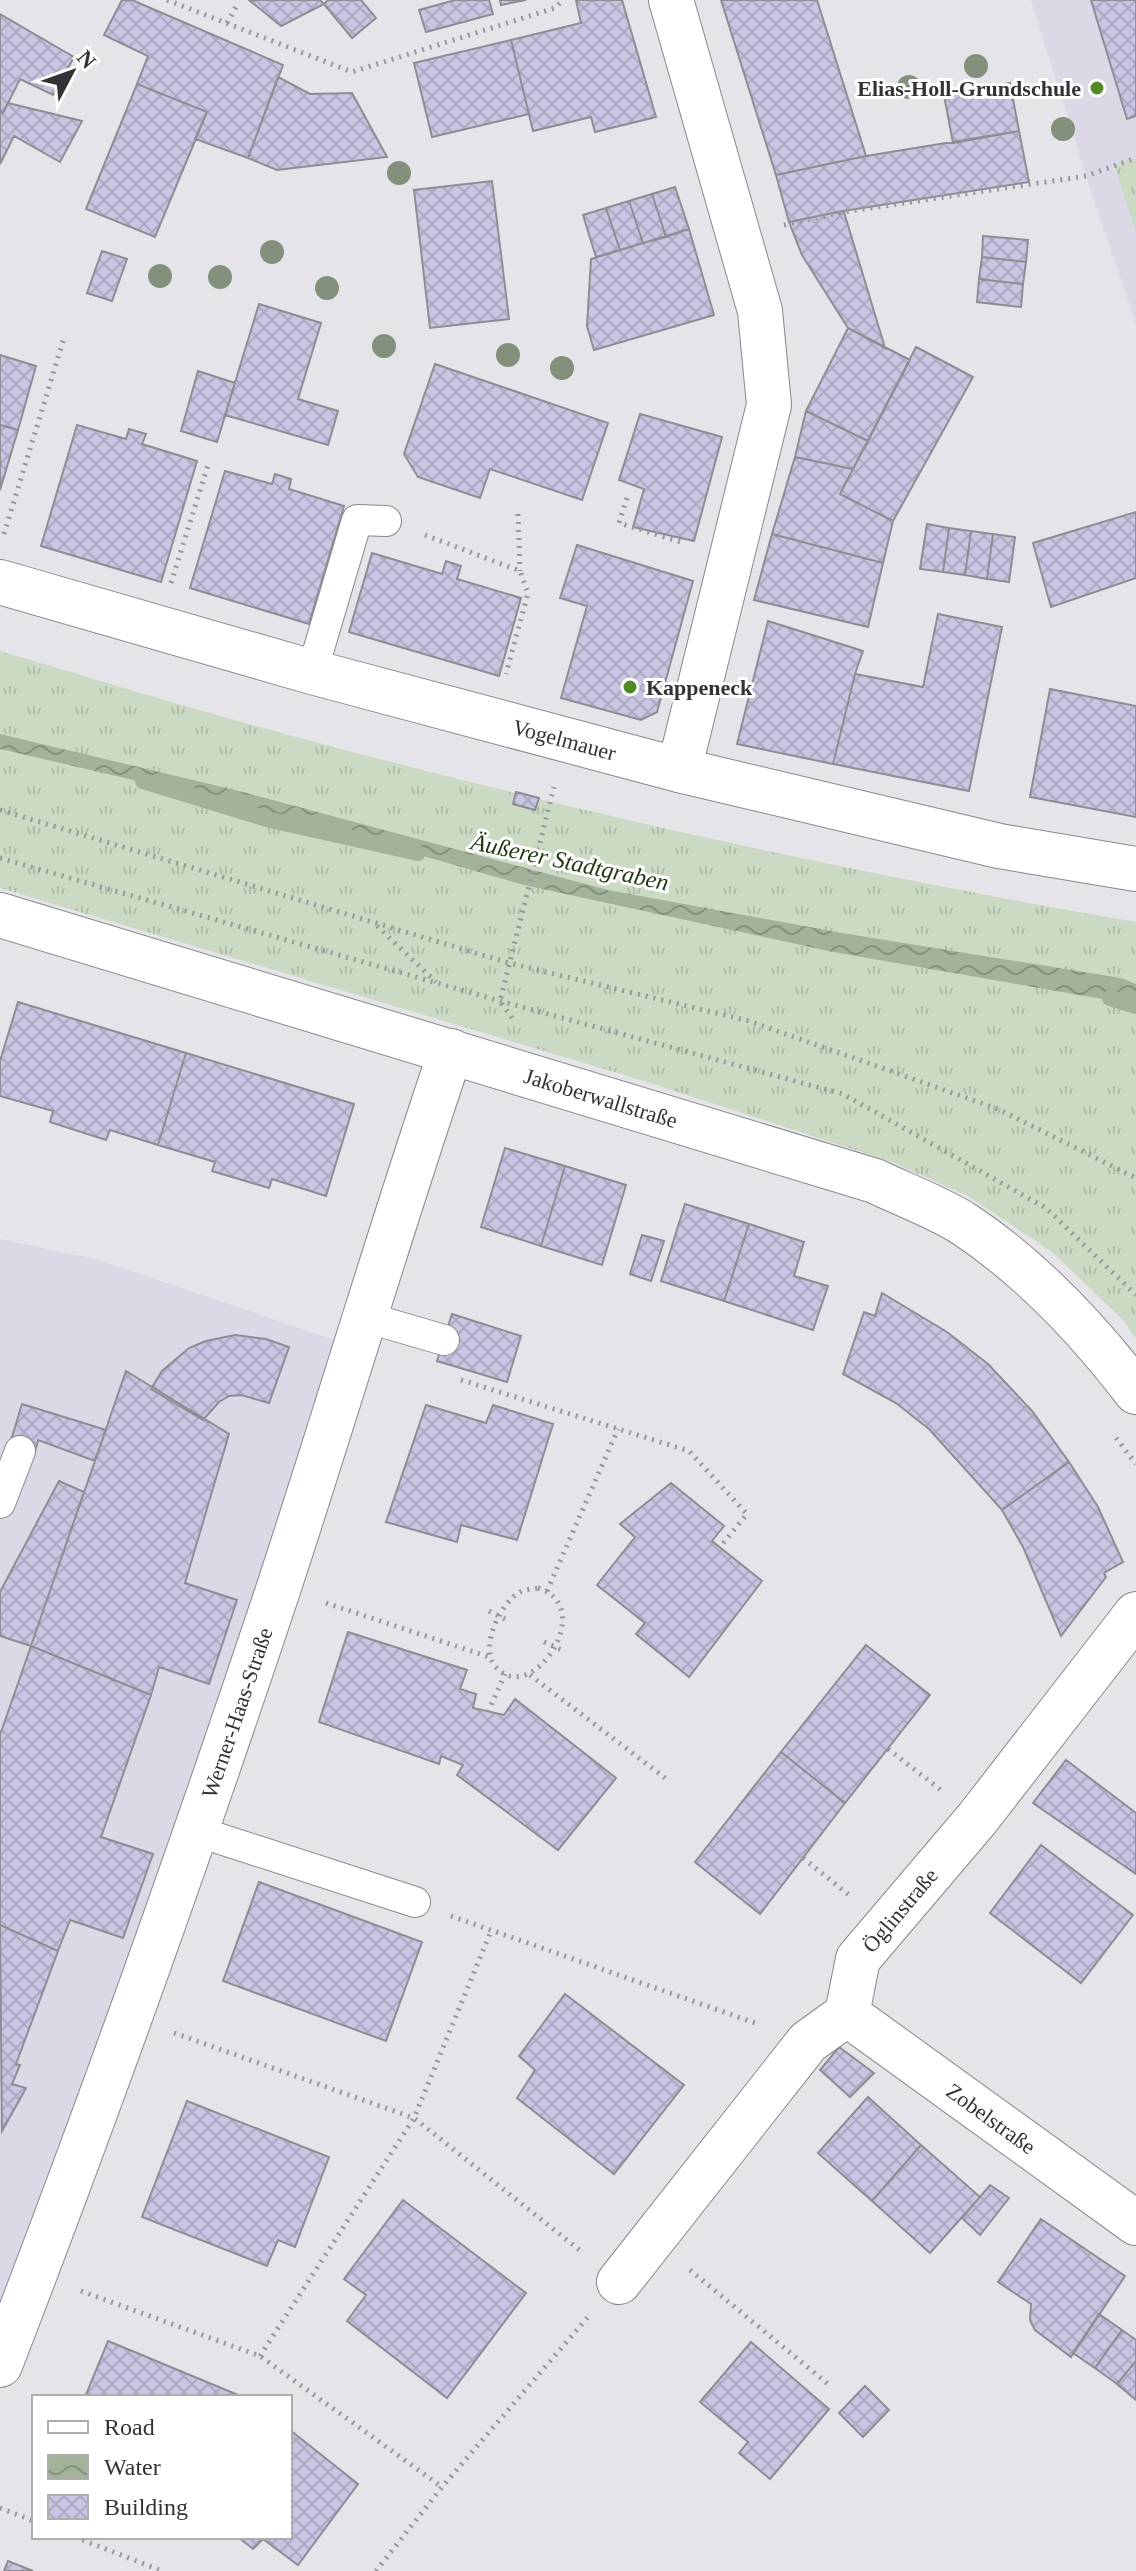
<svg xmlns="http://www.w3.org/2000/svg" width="1136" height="2571" font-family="'Times New Roman',serif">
<defs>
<pattern id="grass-tufts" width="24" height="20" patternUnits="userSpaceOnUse" patternTransform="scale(2)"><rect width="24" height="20" fill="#cbdbc3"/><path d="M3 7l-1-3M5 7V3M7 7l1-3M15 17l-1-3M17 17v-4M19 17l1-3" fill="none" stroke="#afbca8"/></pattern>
<pattern id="water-waves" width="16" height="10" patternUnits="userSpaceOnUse" patternTransform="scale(2)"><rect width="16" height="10" fill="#a2b399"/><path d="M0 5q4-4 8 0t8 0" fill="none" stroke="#85927e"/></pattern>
<pattern id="building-cross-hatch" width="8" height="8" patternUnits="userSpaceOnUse" patternTransform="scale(2)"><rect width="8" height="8" fill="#c8c5e2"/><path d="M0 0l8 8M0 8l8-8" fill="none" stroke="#acaac2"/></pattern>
</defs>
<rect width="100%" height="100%" fill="#e4e4e9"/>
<path fill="#dad9e5" d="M1031,0h105v324l-50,-148z
M0,1239l99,21 256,87 -355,1018z"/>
<path fill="url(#grass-tufts)" d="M1136,158v75l-22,-68z
M0,651c79,23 158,48 238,70 296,82 596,149 898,201v416l-14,-19 -70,-67 -84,-56 -76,-34 -248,-81 -644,-193z"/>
<path fill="url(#water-waves)" d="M0,734l239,57 369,99 234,43 279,45 15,6v21l-303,-53 -309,-67 -257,-74 -267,-62z"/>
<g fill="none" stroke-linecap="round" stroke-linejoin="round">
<path stroke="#a2b399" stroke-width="16" d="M143,781l127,39 148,33
M1110,998l26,8"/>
</g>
<path fill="url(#building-cross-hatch)" stroke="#8e8d93" stroke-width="2" d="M122,0h10l151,65 -35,93 -53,-19 12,-27 -70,-28 11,-28 -44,-21z
M249,0h71l4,4 -43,22z
M328,0h33l15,18 -24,20 -28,-34z
M455,0h34l4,14 -67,18 -7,-22z
M500,0h26l-25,5z
M576,0h46l34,117 -61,15 -4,-15 -58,14 -22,-91 70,-17z
M721,0h96l49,156 -90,19z
M1091,0h45v116l-9,3z
M0,14l74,43 -21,38 -33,-16 -17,34 -3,-2z
M511,40l18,74 -97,23 -18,-74z
M278,77l32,17 42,-1 35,64 -110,13 -29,-12z
M1010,83l9,48 -66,12 -9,-48z
M137,84l70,28 -52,125 -69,-28z
M8,103l74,18 -22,41 -46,-26 -14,28v-53l3,2z
M1019,131l10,51 -186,29 -54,11 -13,-47 90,-19z
M492,181l17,138 -79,9 -16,-138z
M675,187l14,42 -23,8 -14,-43z
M652,194l14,43 -23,6 -14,-42z
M629,201l14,42 -23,7 -14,-42z
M606,208l14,42 -24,7 -13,-42z
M843,211l1,1 41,136 -37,-20 -46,-73 -13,-33z
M689,229l25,86 -120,35 -7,-24 4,-67z
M983,236l45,4 -2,22 -44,-5z
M102,251l25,8 -15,42 -25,-8z
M982,257l44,5 -3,22 -44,-5z
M979,279l44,5 -2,23 -44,-5z
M259,304l62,19 -23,76 40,12 -10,34 -103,-30z
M848,328l62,32 -42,81 -62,-30z
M916,347l57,30 -80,144 -53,-27z
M0,355l36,11 -18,64 -18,-5z
M435,364l173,59 -26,77 -92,-31 -10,29 -62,-21 -14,-23z
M198,371l37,12 -18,59 -36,-11z
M806,411l62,30 -15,28 -58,-12z
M640,414l82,23 -28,104 -61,-14 11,-38 -25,-9z
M0,425l18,5 -18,60z
M77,425l49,14 3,-10 17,5 -4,10 55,17 -36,121 -120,-36z
M795,457l58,12 -13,25 53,27 -10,42 -111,-29z
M225,471l47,13 3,-10 16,5 -2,10 55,17 -35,118 -119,-36z
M1136,512v66l-85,29 -18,-64z
M927,524l22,4 -6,44 -23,-3z
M949,528l22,3 -6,44 -22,-3z
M971,531l22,3 -6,45 -22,-4z
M772,534l111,29 -15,64 -114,-27z
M993,534l22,3 -6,45 -22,-3z
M577,545l116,36 -36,131 -16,8 -80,-22 26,-92 -27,-8z
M372,553l70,21 4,-13 15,5 -4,13 64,19 -22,78 -150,-44z
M938,614l64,13 -33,164 -136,-27 22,-90 68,13z
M768,621l95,30 -8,23 -22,90 -96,-20z
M1050,689l86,17v111l-106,-20z
M516,792l23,6 -4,12 -22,-6z
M18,1002l168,51 -28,92 -48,-15 -4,10 -56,-18 3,-11 -53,-15v-35z
M186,1053l168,51 -28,92 -54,-17 -3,9 -57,-17 3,-9 -57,-17z
M505,1148l60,18 -24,80 -60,-19z
M565,1166l61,19 -24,80 -61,-19z
M685,1204l64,20 -25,77 -63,-20z
M749,1224l55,18 -10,34 34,10 -15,44 -89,-29z
M642,1235l22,6 -13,40 -21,-7z
M882,1293l65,39 41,32 44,47 37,51 -67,48 -73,-81 -33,-26 -53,-29 21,-62 11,4z
M452,1314l69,22 -14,46 -70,-21z
M235,1335l31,4 23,8 -20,56 -28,-8 -12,1 -10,6 -16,18 -52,-31 11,-18 27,-23 17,-7z
M126,1371l103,63 -44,149 52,17 -28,84 -50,-17 -8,28 -120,-49z
M22,1404l84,26 -11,31 -57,-21 -4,16 -25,-9z
M426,1405l60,18 7,-18 60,19 -36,116 -56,-15 -4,17 -71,-20z
M1069,1462l29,45 25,55 -19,11 2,4 -45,59 -38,-89 -21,-37z
M59,1481l25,11 -53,154 -31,-10v-44z
M671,1483l53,43 -12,15 50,40 -73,96 -53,-43 9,-11 -48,-38 38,-48 -15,-13z
M348,1632l119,38 -7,19 16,5 -3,14 31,7 11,-16 101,79 -58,72 -101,-75 6,-10 -22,-9 -2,8 -120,-42z
M866,1645l64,50 -85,108 -64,-51z
M31,1646l120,49 -50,142 52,17 -30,84 -53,-18 -12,31 -58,-26v-190z
M781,1752l64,51 -85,111 -65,-52z
M1066,1760l70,53v61l-103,-71z
M1041,1845l92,70 -52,68 -91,-70z
M259,1882l163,60 -36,99 -163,-60z
M0,1925l58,26 -42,113 4,1 -8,19 14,4 -24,43z
M565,1994l119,91 -70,89 -97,-76 18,-28 -16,-14z
M839,2047l35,26 -24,24 -30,-27z
M868,2097l53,48 -49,56 -54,-48z
M187,2101l142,56 -34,90 -17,-7 -11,26 -125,-49z
M921,2145l59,52 -50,56 -58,-52z
M990,2185l19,13 -29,37 -18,-17z
M403,2200l123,93 -79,105 -100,-77 19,-26 -22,-16z
M1041,2219l84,57 -54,81 -36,-27 -5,-10 1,-16 -33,-22z
M1099,2314l23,16 -27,38 -22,-15z
M1122,2330l14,10v21l-19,23 -22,-16z
M108,2341l135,56h-158z
M751,2342l78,67 -59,70 -31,-26 9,-11 -48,-40z
M1136,2361v39l-19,-16z
M865,2386l24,24 -26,27 -24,-24z
M290,2430l68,54 -60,81 -35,-26 -10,10 -15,-12h52z
M8,2561l25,10h-29z"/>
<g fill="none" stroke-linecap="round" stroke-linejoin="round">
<g stroke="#88888d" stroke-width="32">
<path id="service" d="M312,672l45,-152 29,1
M365,1317l79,23
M0,1503l20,-52
M196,1831l219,71"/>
</g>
<g stroke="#88888d" stroke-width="46">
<g id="minor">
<path d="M671,0l89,311 9,94 -90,365"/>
<path id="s1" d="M0,582l312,90 367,98 320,76 137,23"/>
<path id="s2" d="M847,2014l289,209"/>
<path id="s3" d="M619,2282l189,-240 39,-28 11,-55 119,-140 159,-205"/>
<path id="s4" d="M0,2365c99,-256 191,-514 278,-775 59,-179 112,-360 173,-539"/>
</g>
</g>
<g stroke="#88888d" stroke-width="46">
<g id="tertiary">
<path id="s5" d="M0,915l875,266c29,14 62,26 89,43 68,45 123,104 172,168"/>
</g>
</g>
<path stroke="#98989b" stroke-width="5" stroke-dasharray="2 6" stroke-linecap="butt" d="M167,0l185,72 203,-64 8,-8
M227,23l10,-18
M784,225l60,-13 242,-36 50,-18
M627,498l-8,25 65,20
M518,514l2,57
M4,534l60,-196
M425,535l95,36 8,22 -22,81
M171,583l38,-121
M0,810l509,153 240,58 249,88 138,69
M0,858l500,143 343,93 203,114 90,87
M377,926l59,56
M512,1018l-12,-17 54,-214
M461,1380l228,71 58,63 -27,33
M1116,1438l20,26
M538,1588c61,18 -7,122 -43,78 -16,-19 6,-64 25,-74 6,-3 12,-3 18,-4z
M547,1591l71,-162
M326,1603l163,54
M489,1611l20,10
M544,1642l20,9
M530,1675l139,106
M488,1712l17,-38
M888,1749l53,41
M803,1858l46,37
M451,1916l307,108
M174,2033l240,85 168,134
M690,2270l138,114
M81,2291l179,65 182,131
M260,2356l154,-238 77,-187
M0,2508l34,13
M75,2537l87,34
M376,2571l66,-84 146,-170"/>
<use href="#service" stroke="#fff" stroke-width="30"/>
<use href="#minor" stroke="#fff" stroke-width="44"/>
<use href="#tertiary" stroke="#fff" stroke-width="44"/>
</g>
<g fill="#82907c">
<circle cx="976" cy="66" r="12"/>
<circle cx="909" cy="87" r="12"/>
<circle cx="1063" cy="129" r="12"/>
<circle cx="399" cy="173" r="12"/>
<circle cx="272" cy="252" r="12"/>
<circle cx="160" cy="276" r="12"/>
<circle cx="220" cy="277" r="12"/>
<circle cx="327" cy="288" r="12"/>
<circle cx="384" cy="346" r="12"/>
<circle cx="508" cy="355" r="12"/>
<circle cx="562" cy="368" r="12"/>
</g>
<g fill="#508926" stroke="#fff" stroke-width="3">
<circle cx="1097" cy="88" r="8"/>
<circle cx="630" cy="687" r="8"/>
</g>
<g text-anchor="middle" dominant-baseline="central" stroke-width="6" stroke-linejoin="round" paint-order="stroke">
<g font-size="22" font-weight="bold" fill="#333335" stroke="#fff" text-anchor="end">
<text x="1081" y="88">Elias-Holl-Grundschule</text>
<text x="646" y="687" text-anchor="start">Kappeneck</text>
</g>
<g font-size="22" fill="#333335" stroke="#fff">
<text stroke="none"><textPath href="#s1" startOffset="586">Vogelmauer</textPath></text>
<text stroke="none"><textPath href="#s5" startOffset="628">Jakoberwallstraße</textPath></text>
<text stroke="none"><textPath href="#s4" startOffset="694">Werner-Haas-Straße</textPath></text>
<text stroke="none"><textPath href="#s3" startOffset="474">Öglinstraße</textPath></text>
<text stroke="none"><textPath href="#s2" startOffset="178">Zobelstraße</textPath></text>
</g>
<g font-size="24" font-style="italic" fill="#1f370e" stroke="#fff">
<text transform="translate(570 862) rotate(12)">Äußerer Stadtgraben</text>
</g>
</g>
<rect x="32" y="2395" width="260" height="144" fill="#ffffff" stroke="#adadae" stroke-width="2"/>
<rect x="48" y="2421" width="40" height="12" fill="#ffffff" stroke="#adadae" stroke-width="2"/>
<text x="104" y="2435" font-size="24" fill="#333335">Road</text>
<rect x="48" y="2455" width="40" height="24" fill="url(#water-waves)" stroke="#adadae" stroke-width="2"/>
<text x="104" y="2475" font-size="24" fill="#333335">Water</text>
<rect x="48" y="2495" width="40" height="24" fill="url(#building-cross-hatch)" stroke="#adadae" stroke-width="2"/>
<text x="104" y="2515" font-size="24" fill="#333335">Building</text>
<g transform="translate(72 72) rotate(49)" stroke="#ffffff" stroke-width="6" paint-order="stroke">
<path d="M0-6L14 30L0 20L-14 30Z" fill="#333335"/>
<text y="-12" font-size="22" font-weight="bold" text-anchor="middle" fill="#333335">N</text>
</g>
</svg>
